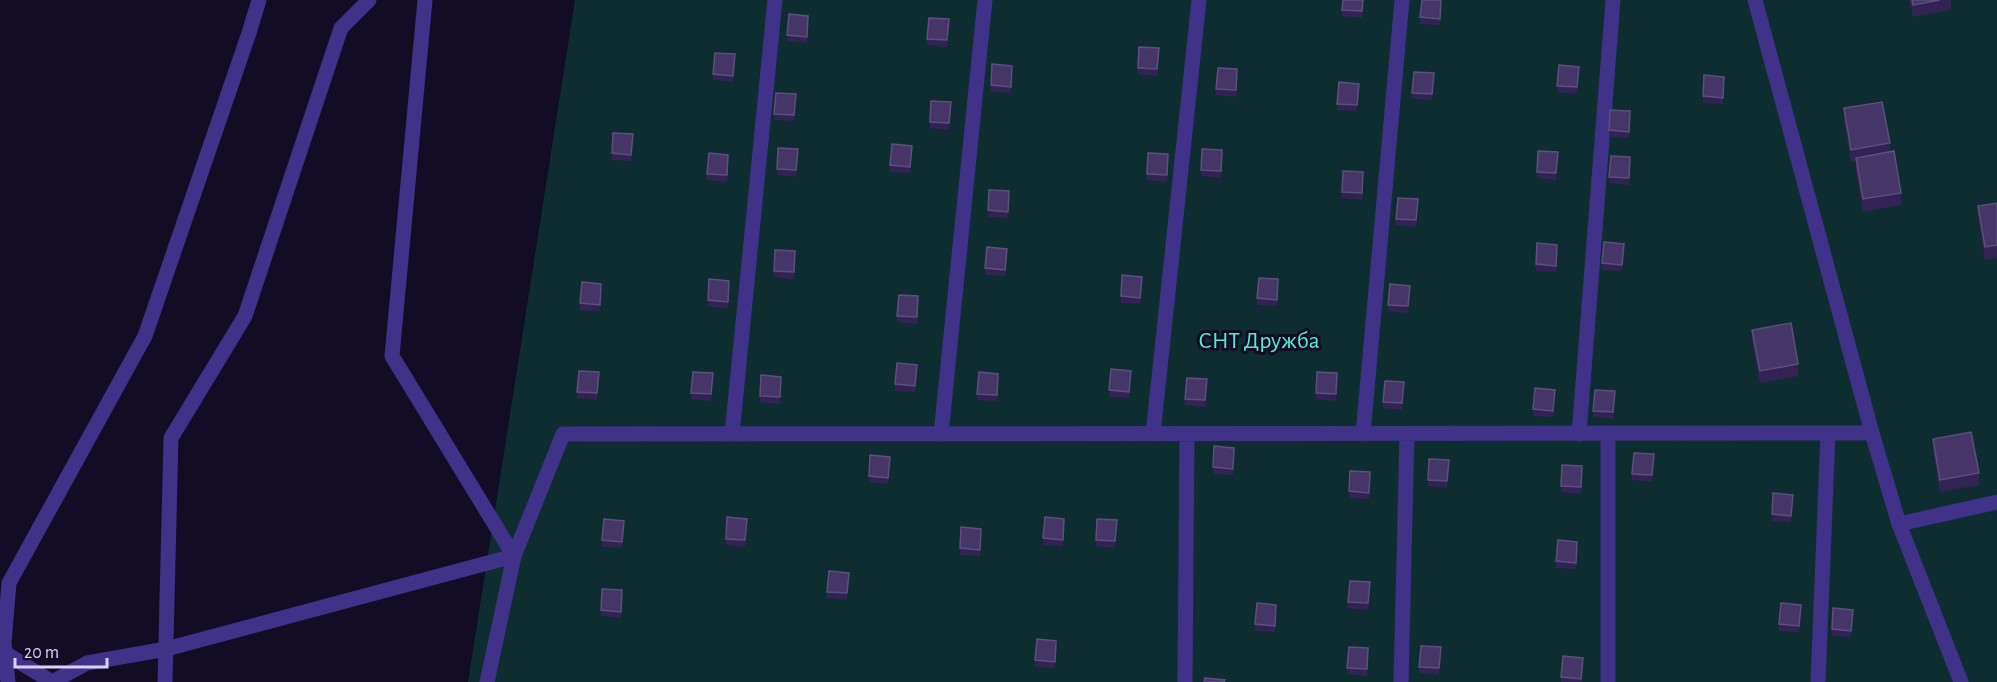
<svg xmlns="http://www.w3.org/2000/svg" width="1997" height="682" font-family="'Alegreya Sans',sans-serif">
<rect width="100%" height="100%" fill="#130c25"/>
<path fill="#0e2d30" d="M575,0h1422v682h-1529z"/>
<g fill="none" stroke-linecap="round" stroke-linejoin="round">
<path stroke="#403189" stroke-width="15" d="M425,0l-33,356 122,200 -27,126
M732,434l43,-434
M941,434l44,-434
M1153,434l46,-434
M1363,434l39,-434
M1579,434l34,-434
M1608,434v248
M1899,524l98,-22
M0,652l5,1 47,29 35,-19 79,-14 348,-93 49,-122 1309,-1
M165,682l6,-244 74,-122 96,-288 28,-28
M1185,682l2,-248
M1401,682l6,-248
M1818,682l10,-249"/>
<path stroke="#403189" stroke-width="15" d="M1755,0l117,433 27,91 62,158
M8,682l-4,-39 5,-60 136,-247 104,-303 10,-33"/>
</g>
<path fill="#332355" d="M1343,0h21l-2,18 -20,-2z
M1441,0l-1,25 -20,-1v-7z
M1909,0h42v10l-38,7z
M808,22l-1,21 -20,-2v-6z
M949,26l-2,21 -20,-2v-6z
M1159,55l-2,21 -19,-2v-6z
M735,61l-2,21 -20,-2v-6z
M1012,72l-1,21 -20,-1v-7z
M1579,73l-2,21 -20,-2v-6z
M1237,76l-1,21 -20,-2v-6z
M1724,77l-1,27 -20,-1v-7z
M1434,80l-2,20 -20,-1v-6z
M1359,90l-2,21 -20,-1v-6z
M796,100l-2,21 -20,-1v-6z
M1844,108l46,35v9l11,41v12l-38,7 -7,-42v-9l-5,1 -7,-41z
M951,109l-2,21 -19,-2v-6z
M1630,117l-1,21 -20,-1v-7z
M633,141l-2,20 -19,-1v-7z
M912,152l-2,21 -20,-1v-7z
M798,156l-2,21 -19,-2v-6z
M1222,157l-1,21 -20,-2v-6z
M1558,159l-2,21 -19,-2v-6z
M728,161l-1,21 -20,-2v-6z
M1168,161l-1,21 -20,-2v-6z
M1630,164l-1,21 -20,-2v-6z
M1363,179l-1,21 -20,-2v-6z
M1009,197l-1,21 -20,-1v-7z
M1997,203v55l-12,2 -7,-42v-12z
M1418,206l-2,21 -20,-2v-6z
M1557,251l-1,21 -20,-1v-7z
M1624,251l-2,20 -20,-1v-7z
M1007,255l-2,21 -20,-1v-7z
M795,258l-1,21 -20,-2v-6z
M1142,283l-2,21 -19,-1v-7z
M601,284l-1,27 -20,-1v-7z
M1278,286l-1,20 -20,-1v-7z
M729,287l-1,21 -20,-1v-7z
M1410,292l-2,21 -20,-2v-6z
M918,303l-1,21 -20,-2v-6z
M1752,330l46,34v12l-38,7 -8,-41z
M917,371l-2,21 -20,-1v-7z
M1131,377l-2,21 -20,-1v-7z
M599,378l-2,22 -20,-2v-6z
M713,380l-2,21 -20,-2v-6z
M998,380l-1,21 -20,-1v-6z
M1337,380l-1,21 -20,-2v-6z
M781,383l-1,21 -20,-2v-6z
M1207,386l-2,21 -20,-2v-6z
M1404,389l-2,21 -19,-2v-6z
M1555,396l-2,21 -20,-1v-7z
M1615,398l-2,21 -20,-2v-6z
M1933,439l46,34v12l-39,7 -7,-41z
M1234,454l-1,21 -20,-1v-7z
M1654,461l-2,21 -20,-2v-6z
M890,463l-2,21 -19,-2v-6z
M1449,467l-2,21 -19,-2v-6z
M1582,473l-1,21 -20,-2v-6z
M1370,478l-1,21 -20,-1v-7z
M1793,501l-2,21 -19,-1v-7z
M1064,525l-1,21 -20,-1v-7z
M747,526l-2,21 -19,-2v-6z
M624,527l-2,21 -20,-1v-7z
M961,527l20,8 -1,21 -20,-1z
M1117,527l-2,21 -19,-2v-6z
M1577,548l-1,21 -20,-1v-7z
M849,579l-2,21 -20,-2v-6z
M1370,588l-2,22 -20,-2v-6z
M622,597l-1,21 -20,-2v-6z
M1276,611l-1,21 -20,-1v-7z
M1801,611l-2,21 -20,-1v-7z
M1853,616l-2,21 -19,-1v-7z
M1056,647l-1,21 -20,-1v-7z
M1441,654l-2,21 -20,-2v-6z
M1368,655l-1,21 -20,-2v-6z
M1563,656l20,8 -1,18h-21z"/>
<path fill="#453667" stroke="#5c4e7f" stroke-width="1.5" d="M1343,0h20l-1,11 -20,-1z
M1422,0h19l-1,19 -20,-2z
M1912,0h28l-27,5z
M789,14l19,2 -1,21 -20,-2z
M929,18l20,1 -2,21 -20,-1z
M1139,47l20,1 -2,21 -19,-1z
M715,53l20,1 -2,22 -20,-2z
M992,64l20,2 -1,21 -20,-2z
M1559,65l20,2 -2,20 -20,-1z
M1218,68l19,1 -1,21 -20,-1z
M1414,72l20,1 -2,21 -20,-1z
M1704,75l20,2 -1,21 -20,-2z
M1339,82l20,2 -2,21 -20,-1z
M776,93l20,1 -2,21 -20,-1z
M931,101l20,1 -2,21 -19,-1z
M1882,102l8,41 -39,7 -7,-42z
M1610,110l20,1 -1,21 -20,-2z
M613,133l20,1 -2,21 -19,-2z
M892,144l20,2 -2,21 -20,-2z
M778,148l20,1 -2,21 -19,-1z
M1202,149l20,1 -1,21 -20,-1z
M1538,151l20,1 -2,21 -19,-1z
M1894,151l7,42 -38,6 -7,-41z
M709,153l19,2 -1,20 -20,-1z
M1148,153l20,1 -1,21 -20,-1z
M1611,156l19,1 -1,21 -20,-1z
M1343,171l20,1 -1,21 -20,-1z
M989,190l20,1 -1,21 -20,-2z
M1398,198l20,1 -2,21 -20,-1z
M1997,203v42l-12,2 -7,-41z
M1604,242l20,2 -2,21 -20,-2z
M1537,243l20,2 -1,21 -20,-2z
M987,247l20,2 -2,21 -20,-2z
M775,250l20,1 -1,21 -20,-1z
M1122,275l20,2 -2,21 -19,-2z
M1259,278l19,1 -1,21 -20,-2z
M709,279l20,2 -1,21 -20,-2z
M582,282l19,2 -1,21 -20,-2z
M1390,284l20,2 -2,20 -20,-1z
M899,295l19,1 -1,21 -20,-1z
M1791,323l7,41 -38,7 -8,-41z
M897,363l20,2 -2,21 -20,-2z
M1111,369l20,2 -2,21 -20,-2z
M579,371l20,1 -2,21 -20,-1z
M693,372l20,1 -2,21 -20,-1z
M979,372l19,2 -1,21 -20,-1z
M1317,372l20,1 -1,21 -20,-1z
M761,375l20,2 -1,20 -20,-1z
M1187,378l20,1 -2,21 -20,-1z
M1385,381l19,1 -2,21 -19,-1z
M1535,388l20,2 -2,21 -20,-2z
M1595,390l20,1 -2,21 -20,-1z
M1971,432l8,41 -39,7 -7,-41z
M1214,446l20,2 -1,21 -20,-2z
M1634,453l20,1 -2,21 -20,-1z
M870,455l20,2 -2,21 -19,-2z
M1429,459l20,1 -2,21 -19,-1z
M1562,465l20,1 -1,21 -20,-1z
M1350,471l20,1 -1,21 -20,-2z
M1773,493l20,2 -2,21 -19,-2z
M727,517l20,2 -2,21 -19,-1z
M1045,517l19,2 -1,21 -20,-2z
M604,519l20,2 -2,21 -20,-2z
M1097,519l20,1 -2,21 -19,-1z
M961,527l20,2 -1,21 -20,-2z
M1558,540l19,2 -1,21 -20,-2z
M829,571l20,2 -2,20 -20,-1z
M1350,581l20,1 -2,21 -20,-1z
M602,589l20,1 -1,22 -20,-2z
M1257,603l19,2 -1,21 -20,-2z
M1781,603l20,2 -2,21 -20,-2z
M1833,608l20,2 -2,21 -19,-2z
M1037,639l19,2 -1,21 -20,-2z
M1421,646l20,1 -2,21 -20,-1z
M1349,647l19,1 -1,21 -20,-1z
M1563,656l20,2 -2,21 -20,-2z
M1205,678l20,2 -1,2h-20z"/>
<g text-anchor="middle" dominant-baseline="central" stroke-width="6" stroke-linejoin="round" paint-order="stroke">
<g font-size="24" fill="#4eecd9" stroke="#130c25">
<text x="1259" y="341">СНТ Дружба</text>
</g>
</g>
<path d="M15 658v9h92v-9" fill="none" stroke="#dbd0ff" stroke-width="3"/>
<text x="24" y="658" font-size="18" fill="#dbd0ff" stroke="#130c25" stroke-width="4.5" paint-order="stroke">20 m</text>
</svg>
